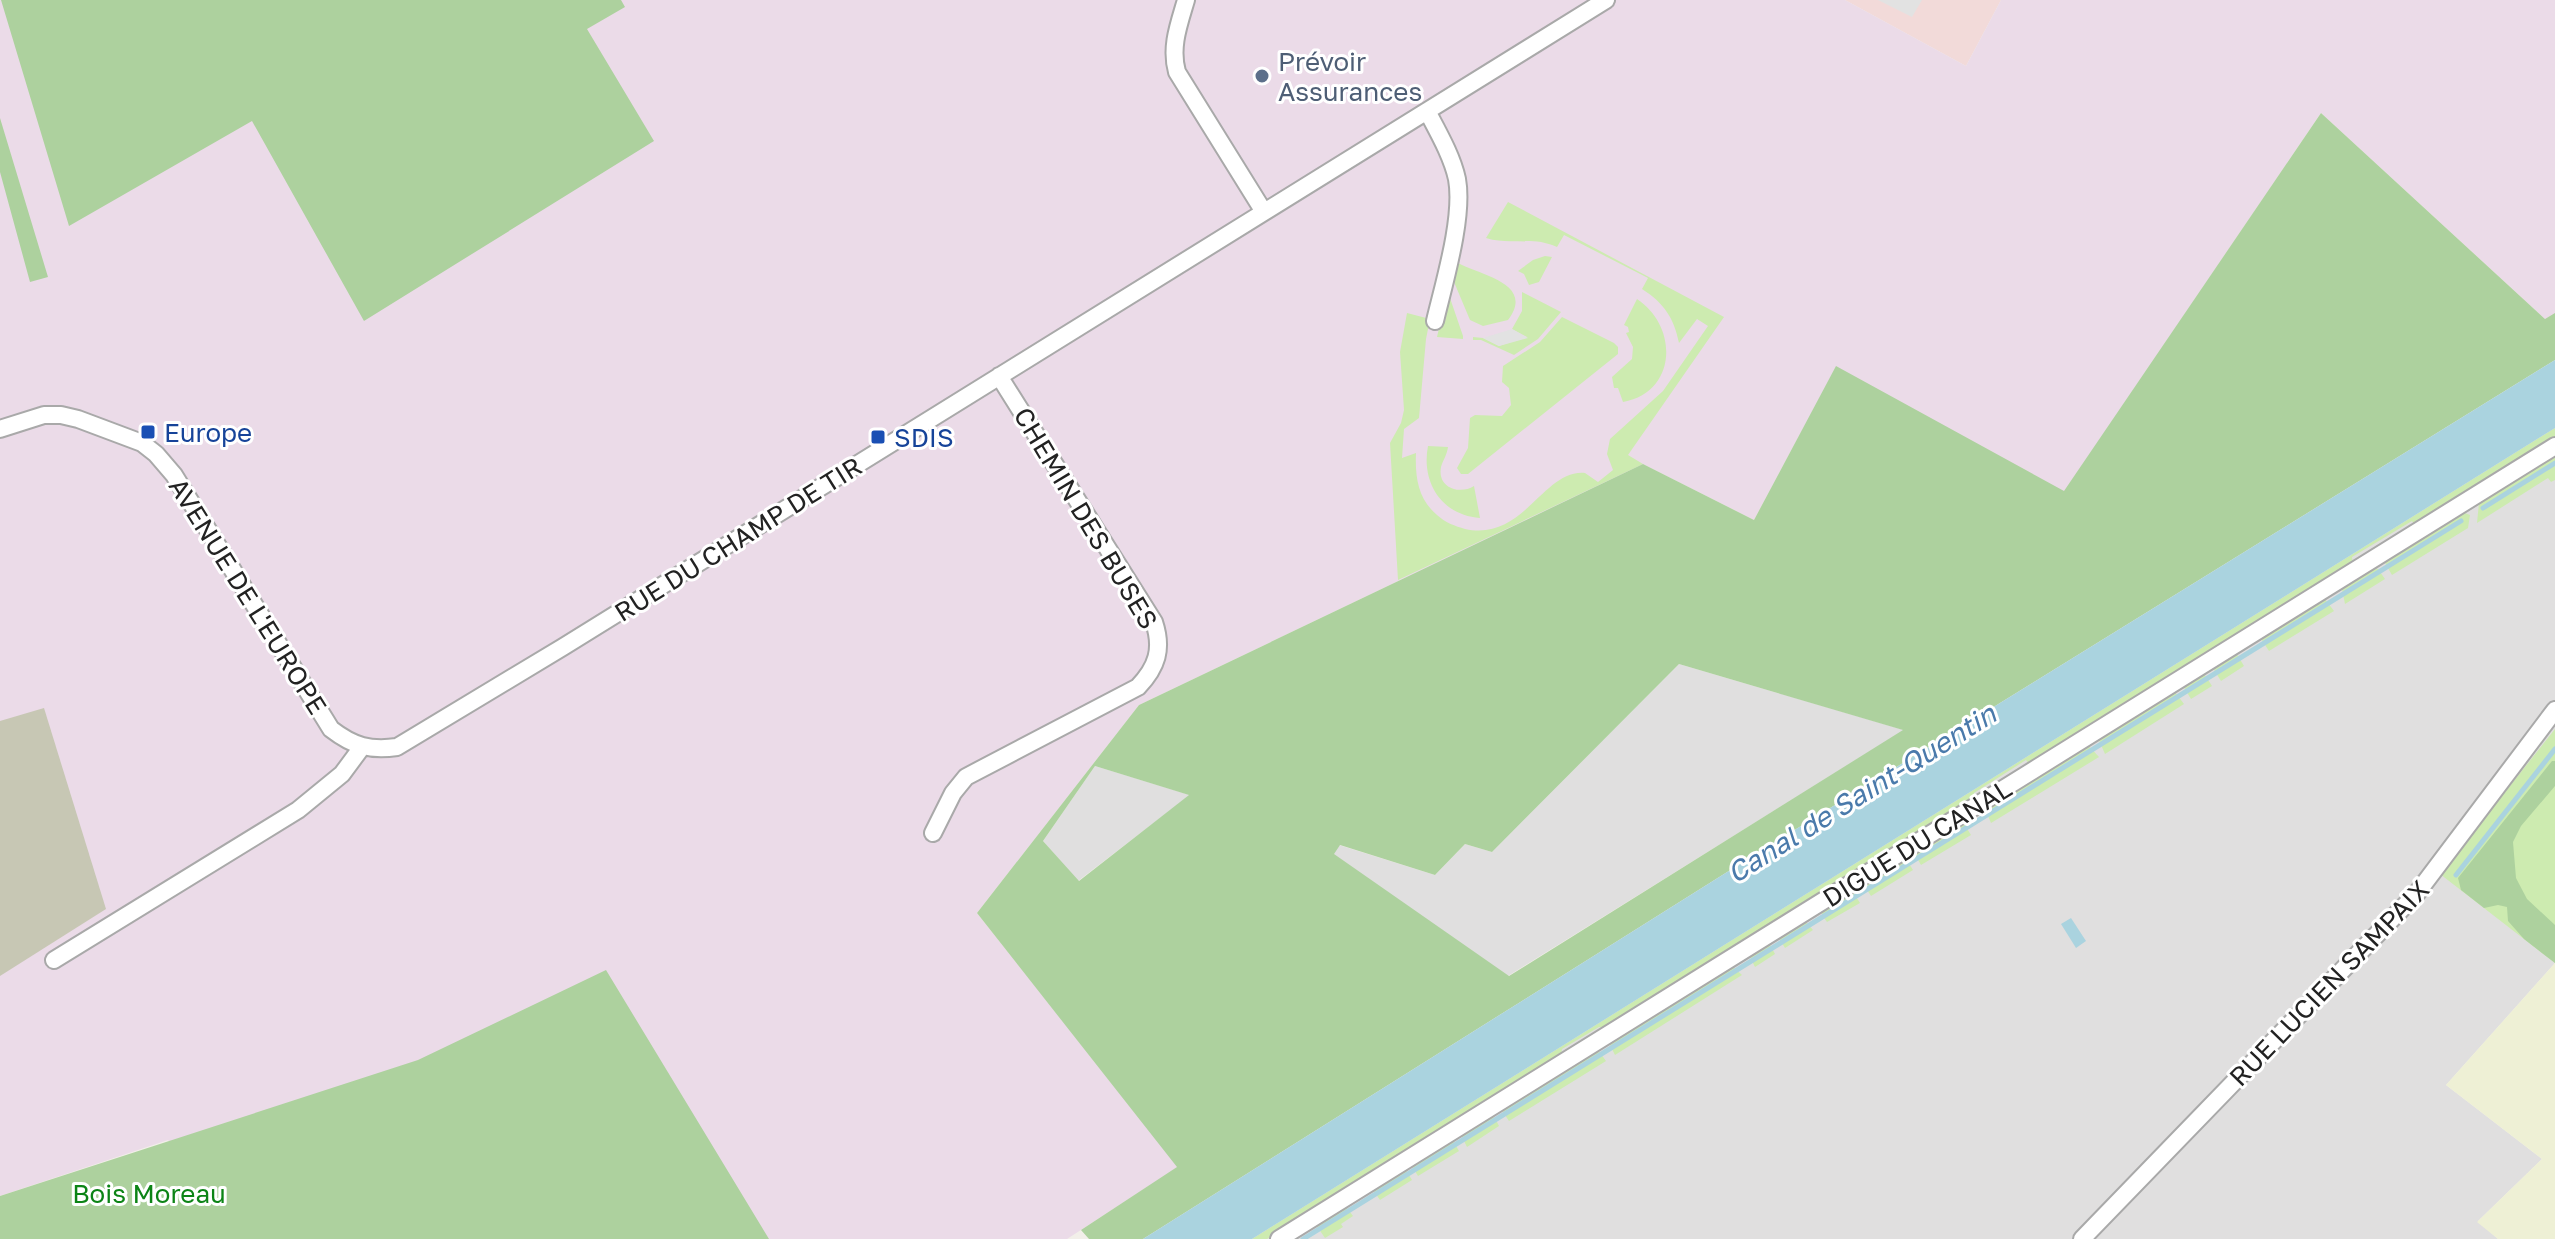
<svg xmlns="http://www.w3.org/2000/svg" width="2555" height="1239" font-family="'Golos Text',sans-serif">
<rect width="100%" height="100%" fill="#f2efe9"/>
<path fill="#e0dfdf" d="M2555,428v535l-109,122 96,74 -64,62 20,18h-1246z
M1679,664l225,66 -396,246 -175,-122 6,-9 96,30 30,-31 27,8z
M1095,766l95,29 -112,86 -35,-40z"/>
<path fill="#f2dad9" d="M1845,0h156l-35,66z"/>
<path fill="#ebdbe8" d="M0,0h1845l121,66 35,-66h554v314l-10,5 -224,-206 -257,379 -228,-125 -82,153 -111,-56 -504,241 -162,208 201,254 -111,72h-822l-77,-99 -168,56z"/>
<path fill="#c7c7b4" d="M44,708l62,201 -106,67v-255z"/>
<path fill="#eef0d5" d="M2555,963v276h-57l-21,-17 65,-63 -96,-74z"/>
<path fill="#cdebb0" d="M1508,202l216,115 -96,138 15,9 -245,116 -8,-137 11,-20 3,-13 -4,-58 7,-39 23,6 -4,20 -7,79 -15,11 -2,29 14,-5c-1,24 2,46 21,62 9,8 18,11 28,14 59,13 78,-60 120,-56l13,9 15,-12 -6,-16 3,-15 53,-48 45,-65 -11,-7 -18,24c-5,-25 -15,-40 -37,-54l6,-11 -84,-43 -7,12c-26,-12 -45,-1 -71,-9z
M1545,256l7,1 -13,25 -10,3 -5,-11 -6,-3 15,-11z
M1458,263c21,12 78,20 50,57l-25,6 -13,-6 -16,-38z
M1522,292l39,20 -23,27 -24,16 -33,-15h-8v-3l10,1 16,8 28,-9 -15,-8 10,-18z
M1450,298l13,38v3l-26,-2 4,-17 4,1z
M1637,299c42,28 40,93 -14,103l-5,-14h-4l-2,-11 20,-18 1,-12 -7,-14 3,-1 -1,-5 -4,-2z
M1562,317l52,26 4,4v7l-150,120h-7l-4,-6 11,-20 2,-30 5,-3 27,1 9,-11 -2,-17 -7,-6 1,-16 37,-24z
M2555,428v9l-140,88 -3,-4 -60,36 1,8 -323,200 -4,-5 -52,33 1,7 -369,228 -7,-1 -37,22 -1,7 -294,183h-15z
M1428,446l20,1c-1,8 -5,13 -7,20 -4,21 19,28 33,19l6,32c-39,-3 -59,-36 -52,-72z
M2555,450v30l-4,2 -3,-4 -71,45 2,-20 4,-8z
M2460,511l10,4 -2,13 -76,47 -7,-12 1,-6z
M2373,567l5,2 7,10 -40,25 -4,-20z
M2320,597l5,2 9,12 -65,40 -9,-14z
M2235,651l9,15 -23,15 -10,-16z
M2203,672l9,14 -21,13 -8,-13z
M2170,691l5,1 9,12 -79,50 -7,-16z
M2555,729v234l-115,-89z
M2088,745l11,12 -108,66 -6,-14z
M1963,822l8,13 -50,30 -7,-12z
M1904,856l9,14 -42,26 -9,-14z
M1851,889l9,14 -33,19 -5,-7v-6z
M1804,920l9,10 -28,18 -8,-13z
M1768,941l7,13 -20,13 -6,-12z
M1730,964l12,11 -127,80 -5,-10v-5z
M1598,1050l8,11 -97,60 -6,-9 1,-5z
M1488,1115l7,3 4,8 -32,21 -7,-14z
M1448,1140l5,1 6,10 -41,25 -8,-13z
M1404,1167l8,13 -32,20 -9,-13z
M1344,1204l9,12 -12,8 2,3 -18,11 -11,-16z"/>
<path fill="#add19e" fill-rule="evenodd" d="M1,0h620l4,7 -38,22 67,112 -290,180 -112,-200 -183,105z
M2321,113l224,206 10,-6v47l-788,487 -624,392h-54l-8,-9 96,-63 -200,-254 162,-208 504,-241 111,56 82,-154 228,125zM1679,664l224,66 -394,246 -175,-122 6,-9 95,30 30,-31 27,8zM1095,766l94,29 -110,86 -36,-40z
M0,118l48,159 -18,5 -30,-110z
M2552,761h3v25l-34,40 -8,16 3,36 11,21 28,26v38l-31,-24 -16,-18 -1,-14 -9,-2 -14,3 -23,-18 -3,-12z
M606,970l163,269h-769v-43l418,-136z"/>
<path fill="#e2e2e2" d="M1878,0h44l-10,17z
M1512,329l16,9 -29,8 -16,-8z"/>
<path fill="#aad3df" d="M2555,360v68l-1303,811h-109l624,-392z
M2071,918l15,23 -10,7 -15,-24z"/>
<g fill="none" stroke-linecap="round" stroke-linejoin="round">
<path stroke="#aad3df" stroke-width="5" d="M2483,508l72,-45
M2456,875l99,-126
M1303,1239l1158,-718"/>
<g stroke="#a9a9a9" stroke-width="20">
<path id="street" d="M1186,0c-7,24 -16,47 -9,72l87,140
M1427,111c11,21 25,45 30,68 7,38 -13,104 -22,142
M0,429l44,-14h17l17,4 64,24 14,11 18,21 157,254c22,17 39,22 66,18l166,-100 1043,-647
M933,833l20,-40 13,-16 172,-90c19,-20 25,-38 16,-65l-155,-246
M54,960l244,-150 44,-36 20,-27
M1279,1239l1276,-793
M2082,1239l335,-346 138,-183"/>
</g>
<use href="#street" stroke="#fff" stroke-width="16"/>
</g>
<circle fill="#5c6f8a" stroke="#fff" stroke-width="3" cx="1262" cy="76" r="8"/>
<g fill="#1a4fb4" stroke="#fff" stroke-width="3">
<rect x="140" y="424" width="16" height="16" rx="4"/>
<rect x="870" y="429" width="16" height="16" rx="4"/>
</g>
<g text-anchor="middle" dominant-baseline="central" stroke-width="6" stroke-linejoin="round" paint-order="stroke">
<g font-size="26" fill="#4e5e75" stroke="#fff" text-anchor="start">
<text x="1278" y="61">Prévoir<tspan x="1278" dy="30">Assurances</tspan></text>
</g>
<g font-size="26" fill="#164399" stroke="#fff" text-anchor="start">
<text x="164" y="432">Europe</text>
<text x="894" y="437">SDIS</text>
</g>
<g font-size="26" fill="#222" stroke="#fff">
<text transform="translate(1086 518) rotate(59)">CHEMIN DES BUSES</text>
<text transform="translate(738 539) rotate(-32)">RUE DU CHAMP DE TIR</text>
<text transform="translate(248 596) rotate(58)">AVENUE DE L'EUROPE</text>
<text transform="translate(1917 843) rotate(-32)">DIGUE DU CANAL</text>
<text transform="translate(2329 983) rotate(-46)">RUE LUCIEN SAMPAIX</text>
</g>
<g font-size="26" fill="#0c8416" stroke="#fff">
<text x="149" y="1193">Bois Moreau</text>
</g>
<g font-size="28" font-style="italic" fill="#4a7aab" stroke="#fff">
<text transform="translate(1861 793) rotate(-32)">Canal de Saint-Quentin</text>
</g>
</g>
</svg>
